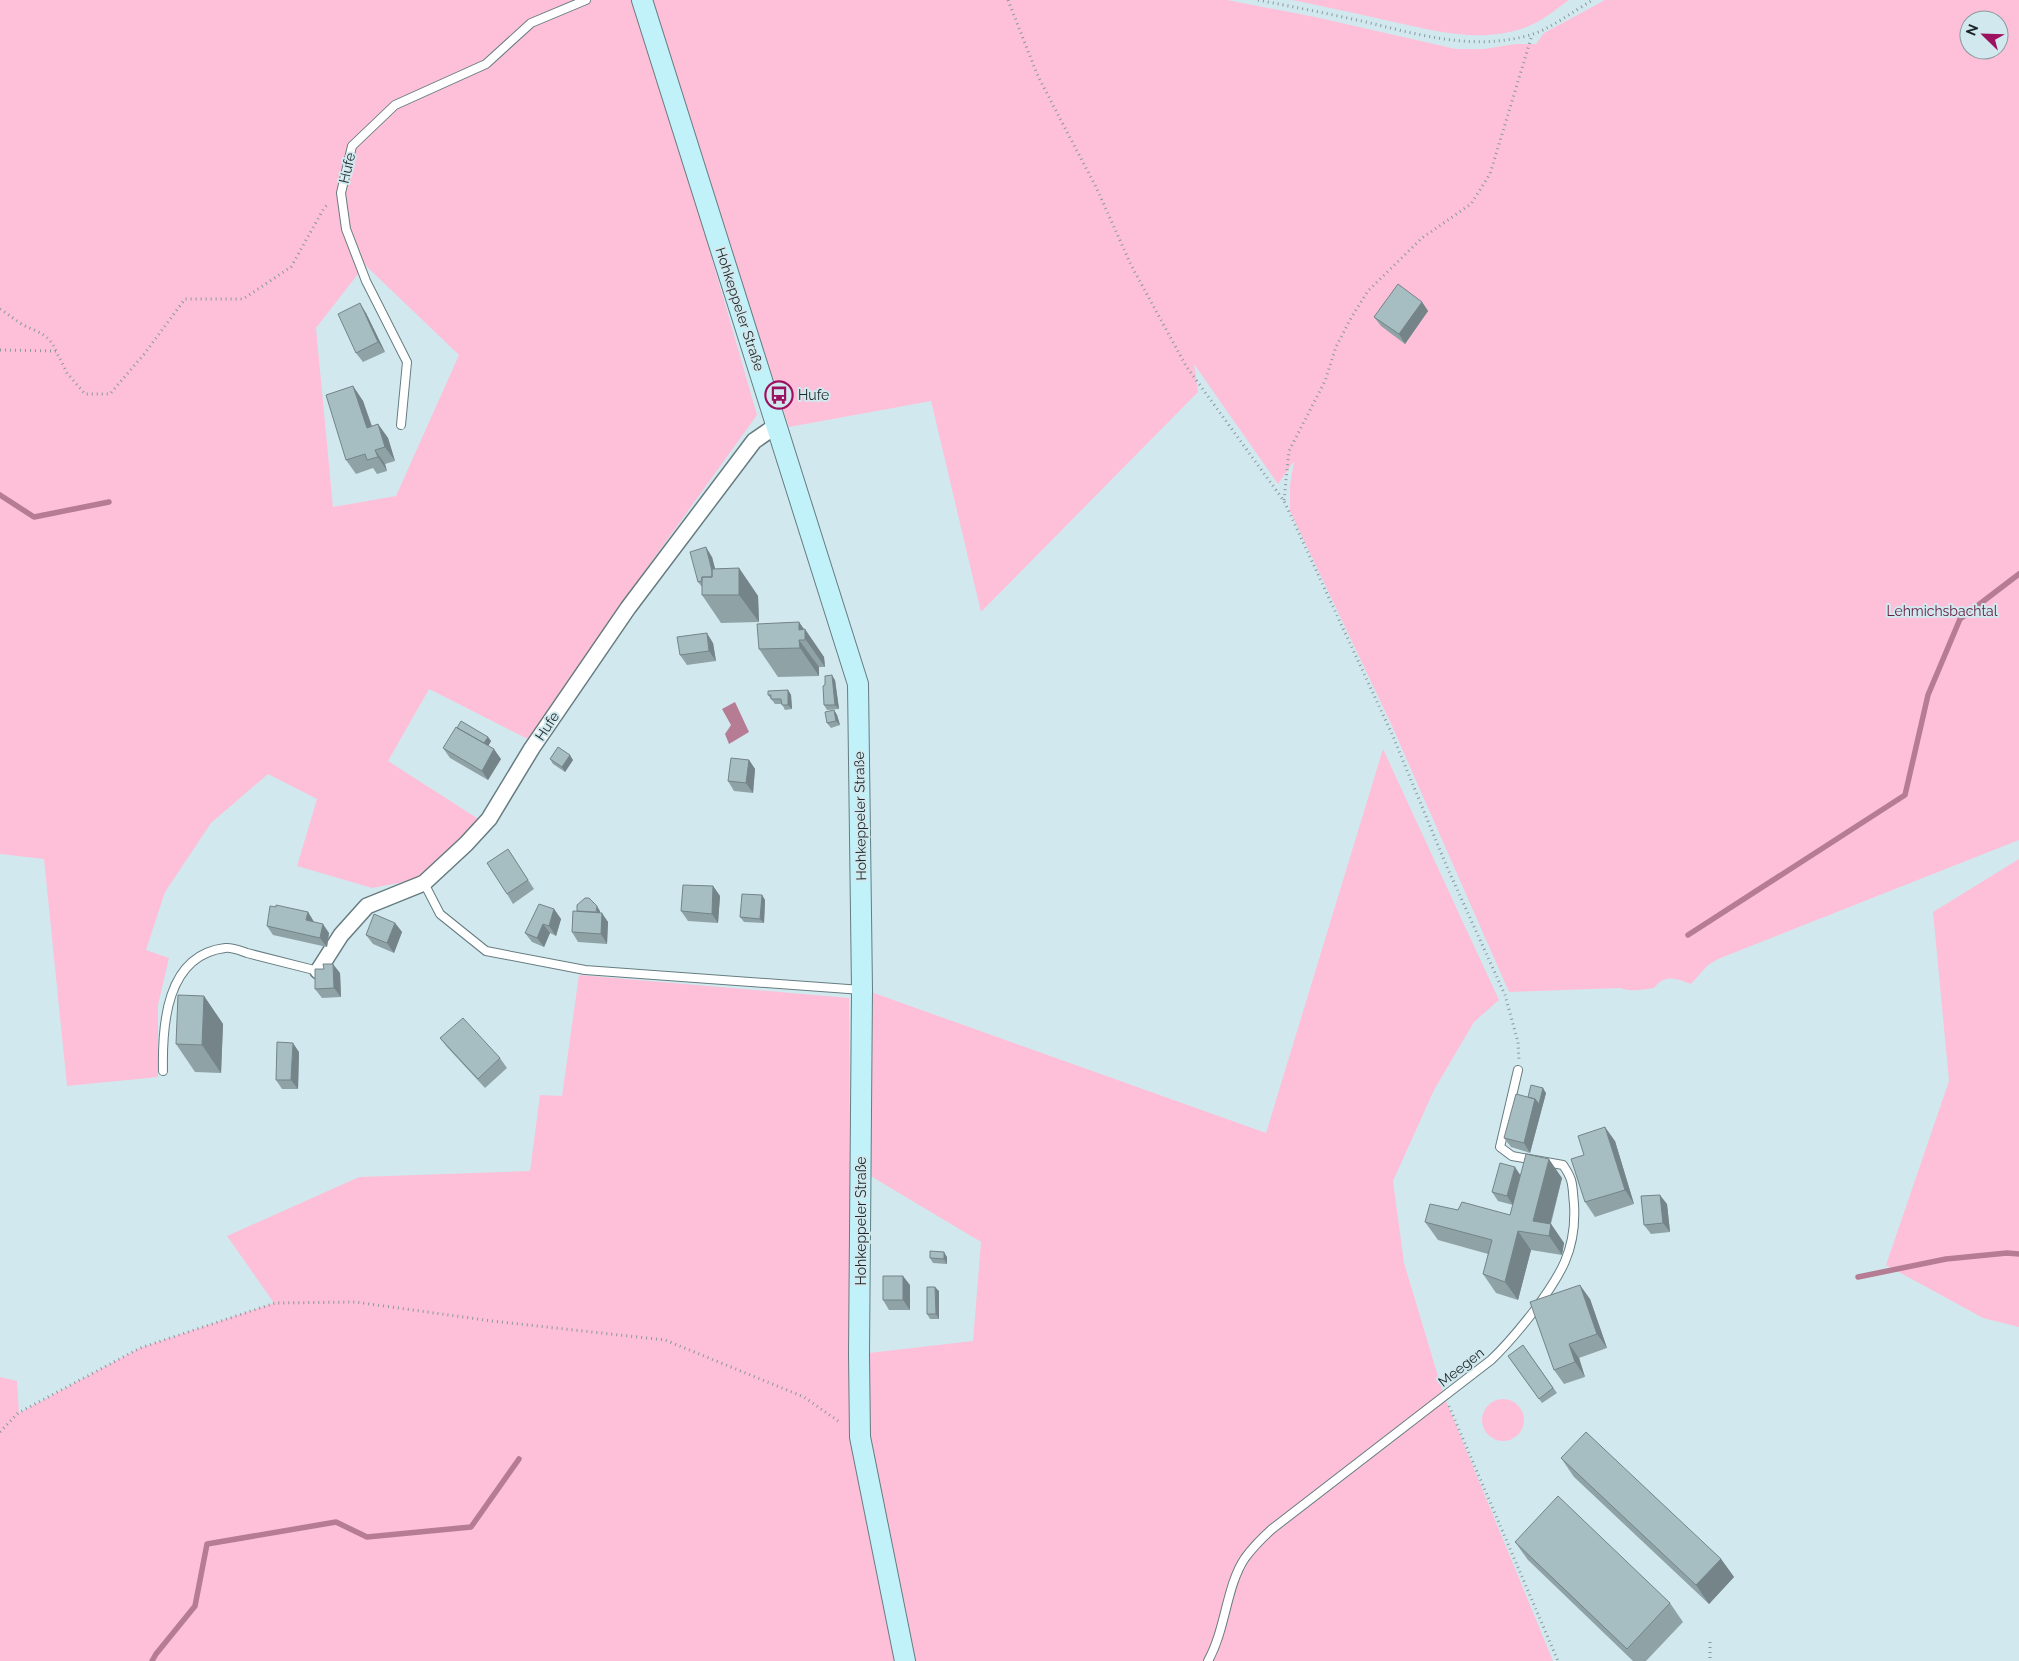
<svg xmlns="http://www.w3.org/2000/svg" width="2019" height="1661" font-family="Raleway,sans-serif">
<rect width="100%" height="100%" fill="#d1e9ee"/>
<path fill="#fdc0d8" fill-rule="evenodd" d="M0,0h632l51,158 74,257 -136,189 -93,135 -99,-50 -41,72 92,59 -65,60 -43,8 -75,-22 20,-67 -49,-25 -57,49 -46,69 -19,58 23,8 -11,47v72l-91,9 -23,-227 -44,-5zM365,265l94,90 -63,141 -63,11 -17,-179z
M651,0h576l88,17 141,32h28l31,-5h21l8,-11 61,-33h414v840l-301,119 -10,6 -17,19c-15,-5 -25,-11 -37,4 -11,2 -24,4 -34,0l-111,4 -117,-266 -102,-215v-26l4,-24 -16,23 -84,-120 4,28 -217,220 -50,-211 -142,26 -94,-282zM1969,20h30v30h-30z
M1292,0h277c-14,10 -28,22 -45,28 -45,16 -93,2 -139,-8 -31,-7 -62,-14 -93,-20z
M1383,749l116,251 -25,22 -40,68 -41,91 11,82 40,133 109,265h-644l-39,-223 -1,-85 104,-12 8,-99 -112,-67 2,-183 395,141z
M2019,859v468l-36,-9 -97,-53 63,-184 -16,-169z
M579,975l270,23 2,356 50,307h-901v-284l17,4 2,32 121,-65 134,-45 -47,-67 132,-59 171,-6 10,-76 22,1z
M1482 1420a21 21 0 1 1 42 0a21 21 0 1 1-42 0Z"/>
<path fill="#b57c94" d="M735,702l14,30 -20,12 -4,-10 6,-9 -9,-16z"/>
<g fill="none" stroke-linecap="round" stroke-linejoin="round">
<path stroke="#b57c94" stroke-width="5.5" d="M0,495l34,22 75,-15
M1688,935l217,-140 23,-100 32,-76 59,-45
M1858,1277l88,-18 61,-6 12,1
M152,1661l4,-7 39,-48 12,-62 129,-22 31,15 104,-10 48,-68"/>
<g stroke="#667c80" stroke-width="10">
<path id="lane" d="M401,425l6,-63 -41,-81 -20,-52 -5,-36 11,-47 43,-41 91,-41 45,-41 55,-23
M424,883l16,31 46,37 99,19 277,20
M163,1071c-1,-46 3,-116 62,-123 7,-1 16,3 22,5 24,6 48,12 71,18
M1208,1661c18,-32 18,-75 37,-103 8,-11 17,-20 27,-29l219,-169c16,-15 29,-31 43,-49 26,-35 43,-61 40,-107 -2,-19 0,-23 -11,-39l-51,-9 -12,-9 18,-77"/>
</g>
<g stroke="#667c80" stroke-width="18">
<path id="street" d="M318,971l23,-36 26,-29 57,-23 42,-39 23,-25 43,-71 96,-140 126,-167 23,-16"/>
</g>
<g stroke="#667c80" stroke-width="22">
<path id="secondary" d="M642,0l216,684 4,306 -3,364 1,83 45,224"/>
</g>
<path stroke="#88999d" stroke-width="3" stroke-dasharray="1 4" stroke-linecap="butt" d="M1008,0l29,74 18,35 42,80 34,76 55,101 98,135 108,233 55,133 58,128 13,47 1,17
M1258,0c36,7 72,14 108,22 54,13 108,29 164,13 19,-5 45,-25 63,-35
M0,309c8,5 15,11 23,16 15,7 27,10 33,26
M0,350l56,1 11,22 18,21h25l35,-41 40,-54h58l48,-32 33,-59 5,-5
M1284,500l5,-49 36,-70 11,-34 15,-29 17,-27 54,-53 49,-34 19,-30 42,-139
M1449,1406l109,255
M0,1432l18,-19 122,-65 135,-45 80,-1 137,19 173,19 139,57 37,26
M1710,1642v19"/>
<use href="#lane" stroke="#fff" stroke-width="8"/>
<use href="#street" stroke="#fff" stroke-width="15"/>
<use href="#secondary" stroke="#c1f2fa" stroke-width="20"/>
</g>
<path fill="#8fa3a7" d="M1422,302l6,9 -23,33 -24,-18 -7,-9z
M366,313l19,39 -22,10 -7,-9z
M353,386l10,15 9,25 6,-2 10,14 7,23 -10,3 2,7 -10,3 -4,-6 -17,6 -10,-14z
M712,557l3,12 24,-1 19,28 1,26 -38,1 -19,-28v-8l-4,-5z
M799,622l25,35 1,10h-6v9l-41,1 -19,-28z
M713,643l3,18 -29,4 -7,-10z
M835,680l4,29 -12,1 -3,-5 1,-20z
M788,690l3,5 1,14 -7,1 -3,-6h-7l-7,-9z
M834,710l3,5 3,10 -9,3 -4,-5z
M488,737l3,4 -3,5 13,13 -13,21 -38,-22 -7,-10z
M550,759l23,1 -8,12 -12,-8z
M749,760l6,9 -2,24 -19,-2 -6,-10z
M508,849l26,40 -21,15 -6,-10z
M713,886l7,10 -2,27 -30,-2 -7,-10z
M762,895l3,5 -1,23 -20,-1 -4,-5z
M554,909l7,10 -5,17 -6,-3 -6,14 -12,-5 -7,-9z
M600,911v2l8,9 -1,22 -29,-2 -6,-10z
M308,912l6,10 15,11 -2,14 -54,-12 -6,-9z
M395,923l7,9 -8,21 -21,-9 -7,-9z
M340,973l1,24 -19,1 -7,-9z
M204,996l19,28 -2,49 -26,-1 -19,-28z
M440,1038l60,20 7,10 -22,20 -38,-41z
M299,1052l-1,37h-16l-6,-9z
M1546,1093l-16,60 -19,-6 -7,-9 24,-41z
M1615,1141l19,63 -39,13 -10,-15 -1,-47z
M1520,1175l42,3 -11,46 13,19 -2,12 -31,-5 -13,50 -22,-7 -13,-19 5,-20 -50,-14 -13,-18 33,-12 52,5 3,-10 -15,-4 -6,-9z
M1667,1204l3,28 -19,2 -7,-9z
M947,1257v7l-14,-1 -3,-5z
M910,1285v25h-21l-6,-10z
M939,1291v28h-9l-3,-5z
M1590,1299l17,49 -28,10 6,19 -21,7 -10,-14z
M1523,1345l34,48 -15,10 -34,-47z
M1561,1458l160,101 13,18 -25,27 -135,-127z
M1515,1542l155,61 13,19 -37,39h-13l-105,-101z"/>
<path fill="#748488" d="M1422,302l6,9 -23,33 -6,-10z
M360,303l6,10 19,39 -7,-10z
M353,386l10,15 14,41 -10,-14z
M378,424l10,14 7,23 -10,-14z
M375,450l10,14 2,7 -9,-14z
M706,547l6,10 8,30 -6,-9z
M739,568l19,28 1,26 -20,-27z
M799,622l6,9v-2l19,28 1,10 -26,-37z
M707,633l6,10 3,18 -7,-10z
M799,640l20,27v9l-19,-28z
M832,675l3,5 4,29 -4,-4z
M788,690l3,5 1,14 -4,-4z
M834,710l3,5 3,10 -4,-4z
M488,737l3,4 -5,9 -3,-5z
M494,749l7,10 -13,21 -6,-9z
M570,755l3,5 -8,12 -3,-5z
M749,760l6,9 -2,24 -7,-10z
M713,886l7,10 -2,27 -6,-9z
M762,895l3,5 -1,23 -4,-4z
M597,906l3,5 -1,11 -3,-5z
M554,909l7,10 -5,17 -7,-10z
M308,912l6,10 -8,-2z
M602,913l6,9 -1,22 -6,-10z
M395,923l7,9 -8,21 -7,-10z
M323,924l6,9 -2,14 -7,-9z
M543,924l7,9 -6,14 -7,-9z
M333,964l7,9 1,24 -7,-9z
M204,996l19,28 -2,49 -19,-28z
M293,1043l6,9 -1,37 -7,-9z
M1543,1088l3,5 -16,60 -6,-10 11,-44z
M1605,1127l10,14 19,63 -9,-14z
M1549,1159l13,19 -15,58 -14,-15z
M1515,1167l6,9 -8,29 -6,-9z
M1660,1195l7,9 3,28 -7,-9z
M1551,1224l13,19 -2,12 -13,-19z
M1518,1231l13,19 -13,50 -13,-18z
M944,1252l3,5v7l-3,-5z
M903,1276l7,9v25l-7,-10z
M1580,1285l10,14 17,49 -10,-14z
M935,1287l4,4v28l-3,-5z
M1569,1344l10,14 6,19 -10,-15z
M1721,1559l13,18 -25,27 -13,-19z"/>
<path fill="#a6bdc2" stroke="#748488" d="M1398,284l24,18 -23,32 -25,-17z
M360,303l18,39 -22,11 -18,-39z
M353,386l14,42 11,-4 7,23 -10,3 3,7 -11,3 -2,-6 -19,6 -20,-65z
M706,547l6,24v6h-10v4l-4,1 -8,-30z
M739,568v27h-37v-18h10v-8z
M799,622v8l6,-1v11h-6l1,8 -41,1 -2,-25z
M707,633l2,18 -29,4 -3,-18z
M832,675l3,30h-11l-1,-19 2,-1v-9z
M788,690v15h-6l-1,-6h-10v-4h-3v-4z
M834,710l2,11 -9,2 -2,-11z
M461,721l27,16 -4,6 -27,-15z
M456,727l38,22 -12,22 -39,-23z
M558,747l12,8 -8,12 -12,-8z
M731,758l18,2 -3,23 -18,-2z
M508,849l20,31 -21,14 -20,-31z
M683,885l30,1 -1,28 -31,-3z
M742,894l20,1 -2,24 -20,-2z
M585,898h4l8,8 -1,6 -19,-1v-6z
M539,904l15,5 -5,17 -6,-2 -6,14 -12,-5z
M276,905l32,7 -2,8 17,4 -3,14 -53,-12 3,-20 6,1z
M573,911l29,2 -1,21 -29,-2z
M374,914l21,9 -8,20 -21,-8z
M323,964h10l1,24 -19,1v-20h9z
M178,995l26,1 -2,49 -26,-1z
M463,1018l37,40 -22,21 -38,-41z
M277,1042l16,1 -2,37h-15z
M1531,1085l12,3 -4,16 -4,-5 -7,-2z
M1516,1094l19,5 -11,44 -20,-5z
M1605,1127l20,63 -40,12 -14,-43 13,-4 -6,-19z
M1526,1154l23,5 -16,62 18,3 -2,12 -31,-5 -13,51 -22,-8 9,-34 -67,-18 5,-18 28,6 4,-8 48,13z
M1500,1163l15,4 -8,29 -15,-4z
M1660,1195l3,28 -19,2 -3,-29z
M930,1251l14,1v7l-14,-1z
M883,1276h20v24h-20z
M1580,1285l17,49 -28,10 6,18 -21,8 -24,-68z
M927,1287h8l1,27h-9z
M1523,1345l30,43 -14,11 -31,-43z
M1586,1432l135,127 -25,26 -135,-127z
M1558,1496l112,107 -43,46 -112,-107z"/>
<defs>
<g id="bus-ring" transform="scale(1.4375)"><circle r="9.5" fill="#d1e9ee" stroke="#9c1160" stroke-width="1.5"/><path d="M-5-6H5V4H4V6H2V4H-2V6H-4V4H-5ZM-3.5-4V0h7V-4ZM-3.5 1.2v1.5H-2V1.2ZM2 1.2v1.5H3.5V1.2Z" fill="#9c1160"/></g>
</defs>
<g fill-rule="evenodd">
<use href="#bus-ring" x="779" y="395"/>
</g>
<g text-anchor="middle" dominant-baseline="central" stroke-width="4" stroke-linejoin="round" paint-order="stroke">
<g font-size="14" fill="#1d2628" stroke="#d1e9ee">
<text transform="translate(347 168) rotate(-77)">Hufe</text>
<text transform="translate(740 309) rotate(72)">Hohkeppeler Straße</text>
<text transform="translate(547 726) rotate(-56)">Hufe</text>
<text transform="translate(860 816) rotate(-91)">Hohkeppeler Straße</text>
<text transform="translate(861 1221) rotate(-90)">Hohkeppeler Straße</text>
<text transform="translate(1461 1367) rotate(-38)">Meegen</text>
</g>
<g font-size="14" fill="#1d2628" stroke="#d1e9ee" text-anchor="start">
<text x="798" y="395">Hufe</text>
</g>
<g font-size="14" fill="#662043" stroke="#d1e9ee">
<text x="1942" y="611">Lehmichsbachtal</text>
</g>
</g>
<g transform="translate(1984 35) rotate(293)"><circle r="24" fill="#d1e9ee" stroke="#899b9f"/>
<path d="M0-4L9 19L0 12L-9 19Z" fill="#9c1160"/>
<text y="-8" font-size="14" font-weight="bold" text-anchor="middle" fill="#1d2628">N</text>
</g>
</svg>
